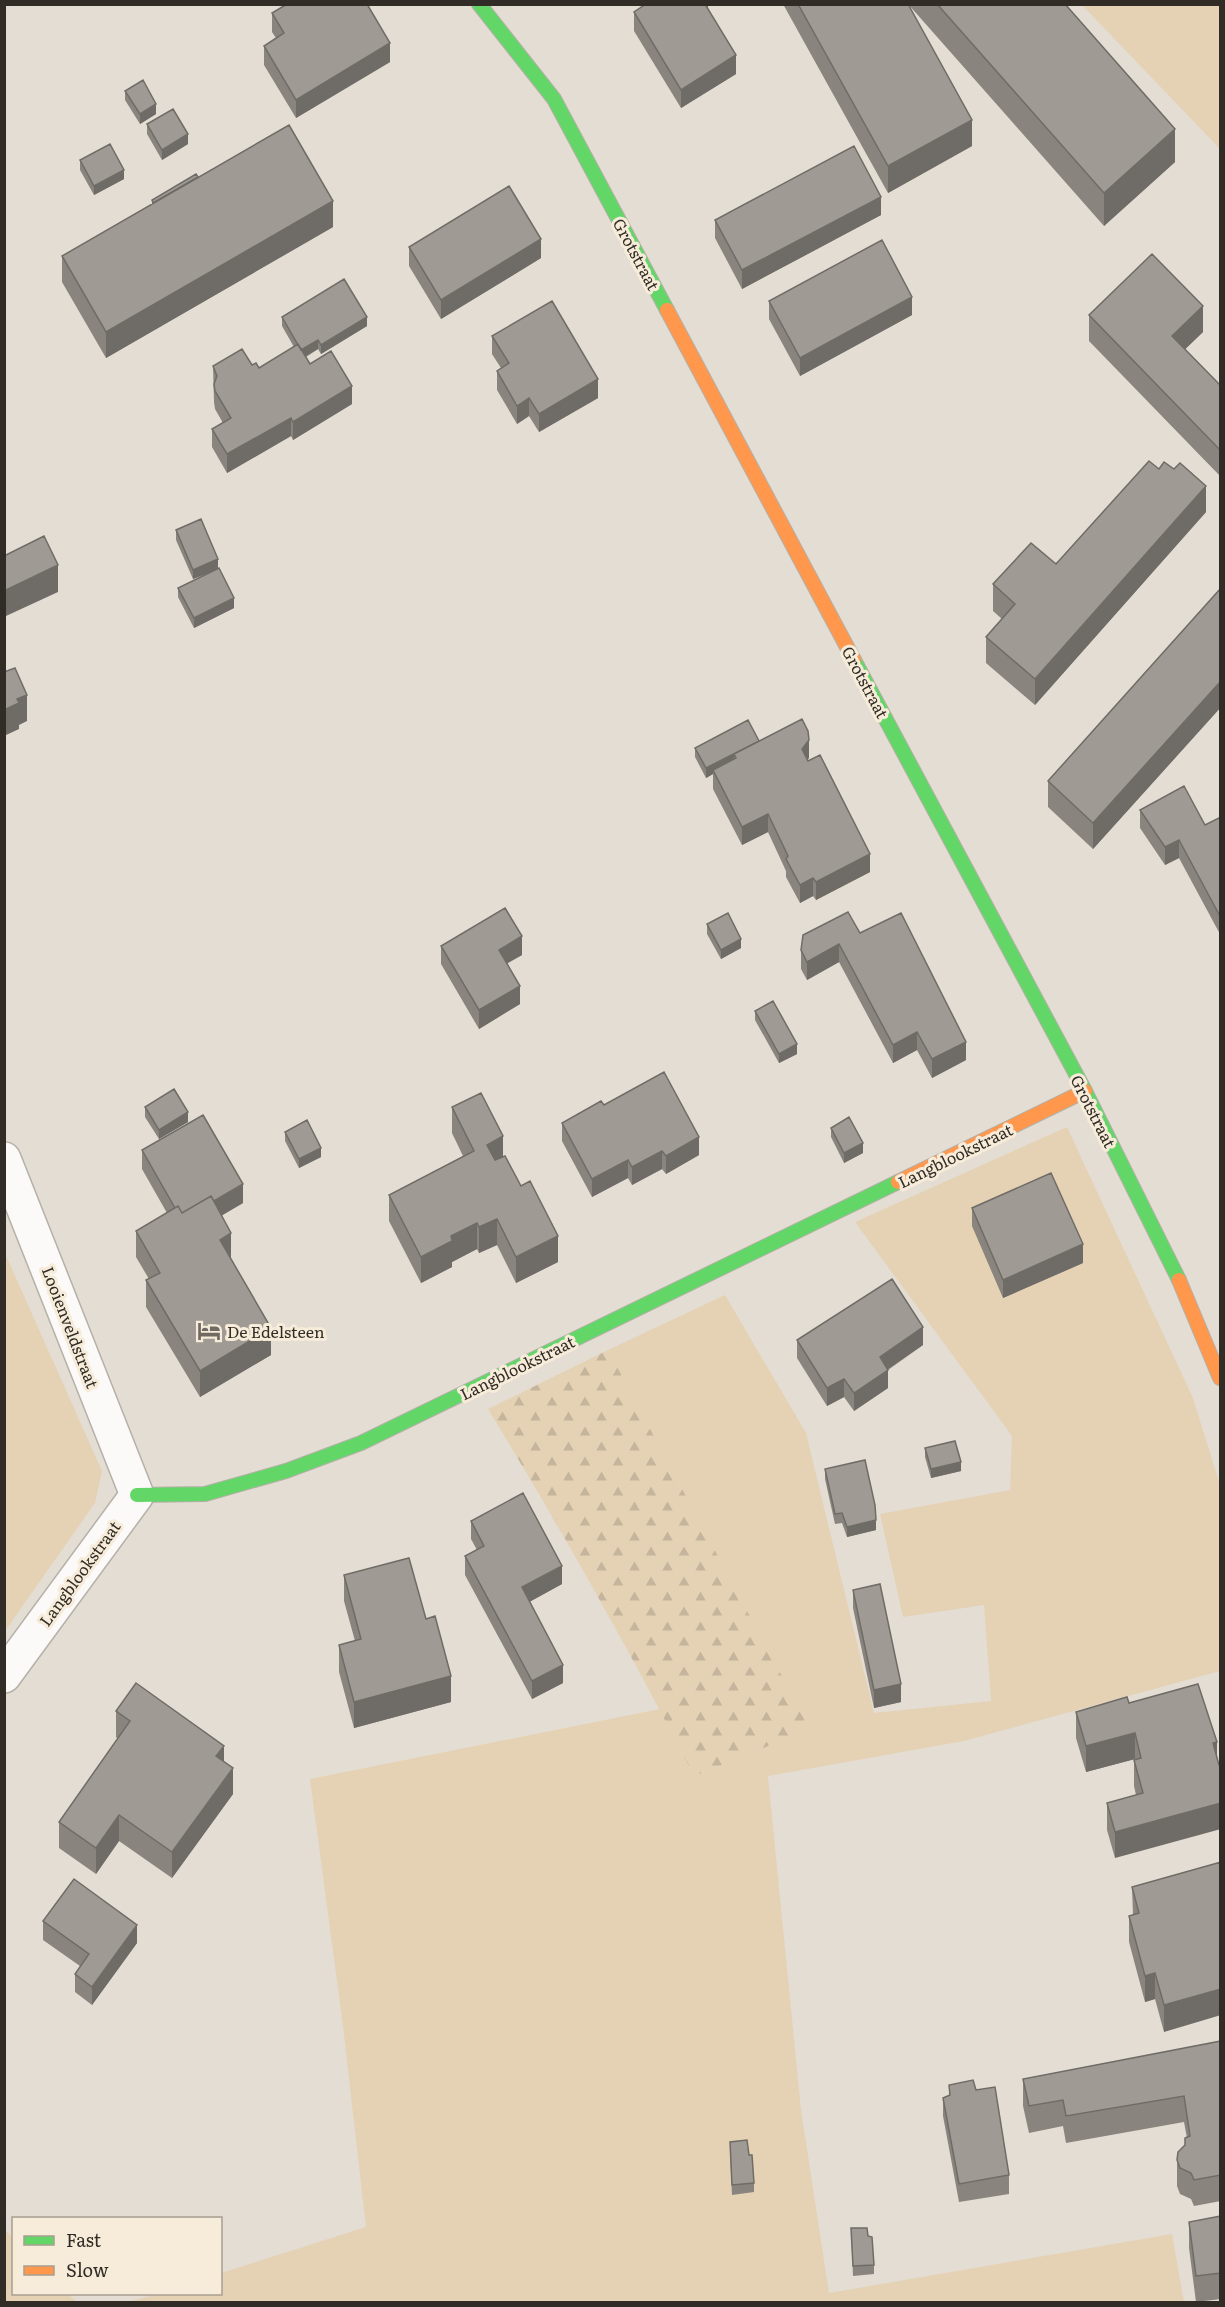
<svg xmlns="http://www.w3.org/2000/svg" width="1225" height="2307" font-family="Literata,serif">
<defs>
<pattern id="forest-firs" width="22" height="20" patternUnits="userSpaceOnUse" patternTransform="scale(1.5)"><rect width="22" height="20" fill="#e5d2b5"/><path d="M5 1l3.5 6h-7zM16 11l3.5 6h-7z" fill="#c5b59c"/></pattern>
</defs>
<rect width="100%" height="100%" fill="#e3ddd3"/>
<path fill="#e5d2b5" d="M1082,5h138v144z
M1067,1127l126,271 27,87v186l-256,70 -196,35 33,334 28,183 343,-59 12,68h-1056l29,-8h63l1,-21 145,-46 -23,-201 -33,-247 350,-70 34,67 115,-47 -201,-379 117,-55 81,138 68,280 117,-12 -7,-96 -81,12 -23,-103 130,-24 2,-54 -157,-214z
M4,1251l98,220 -7,32 -90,128z
M4,2229l9,9 1,56h54l9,8h-72z"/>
<path fill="url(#forest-firs)" d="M608,1350l202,379 -116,47c-64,-125 -133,-247 -206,-367z"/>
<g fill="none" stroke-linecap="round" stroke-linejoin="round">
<g stroke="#b5b0a8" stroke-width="36">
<path id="street" d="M4,1159l133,336 -133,181"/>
</g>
<g stroke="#b5b0a8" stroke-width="16">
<path id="fast" d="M479,4l75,95 113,211
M854,660l231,431 94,189
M137,1495l68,-1 81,-23 75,-28 537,-261"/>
</g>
<g stroke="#b5b0a8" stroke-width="16">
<path id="slow" d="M667,310l187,350
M898,1182l187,-91
M1179,1280l41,98"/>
</g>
<use href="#street" stroke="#fbfaf8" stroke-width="33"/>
<use href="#fast" stroke="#63d668" stroke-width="14"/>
<use href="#slow" stroke="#ff974d" stroke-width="14"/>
</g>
<path fill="#89847e" d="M708,4v6l28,64 -55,34 -47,-77v-19z
M783,4h125l64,142 -84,47z
M908,4h157l110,158 -71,64z
M272,13l118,49 -94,56 -32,-53v-19l12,-8 -4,-6z
M125,91l31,23 -16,10 -15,-24z
M147,124l41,20 -26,16 -15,-26z
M80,160l44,19 -30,16 -14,-25z
M198,177l135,50 -227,131 -44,-76v-26l90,-52v-4z
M881,215l-139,74 -27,-51v-18z
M409,247l132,11 -100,61 -32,-53z
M769,301l143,14 -112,61 -31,-57z
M1089,315l114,17 -18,17 36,37v91l-132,-136z
M282,317l85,9 -46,28 -3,-5 -12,8 4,7 42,40 -59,36 -2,-4 -64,37 -15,-26v-18l11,-6 -8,-14 -1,-7 -1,-36 39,-1 7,3 35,-21 -12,-21z
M492,336l106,62 -59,34 -10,-16 -12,8 -20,-34v-19l4,-3 -9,-14z
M1206,512l-171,193 -49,-42v-26l16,-18 -9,-8v-27z
M176,530l42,38 16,40 -40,20 -16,-31v-9l30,-15 -15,6 -17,-39z
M1221,588v119l-128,142 -45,-42v-26z
M759,741l50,17 -2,1 63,113 -54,28 -3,-4 -13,7 -14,-26v-6l-18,-39 -26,13 -29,-56v-15l-7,4 -11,-21v-9z
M1140,810l65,15 16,-8v119l-42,-78 -14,7 -25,-37z
M707,924l34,24 -20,11 -14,-25z
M860,933l106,127 -34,18 -15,-28 -24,13 -54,-101 -32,18 -6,-11v-19z
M441,946l81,9 -15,8 13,41 -41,25 -38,-65z
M755,1011l42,43 -18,9 -24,-43z
M604,1105l95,50 -33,19 -4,-5 -30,16 -4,-7 -36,19 -30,-56v-18z
M145,1107l43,15 -29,17 -14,-22z
M452,1107l51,49 55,106 -42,21 -19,-38 -18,8 -2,-4 -25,13v5l-31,16 -32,-62v-26l74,-39 -11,-23z
M831,1128l32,25 -19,10 -13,-26z
M285,1132l36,25 -22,11 -14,-27z
M142,1150l101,53 -21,12 9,44 40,96 -71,42 -54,-90v-27l3,-1 -13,-22v-26l31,-18 -25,-44z
M972,1208l111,55 -80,35 -31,-72z
M797,1340l126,5 -35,25v18l-34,23 -10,-14 -17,9 -30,-48z
M925,1448l36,23 -30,7 -6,-21z
M825,1469l51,61 -29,7 -5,-14 -7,1 -10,-45z
M471,1521l91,63 -33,18 34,81 -31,16 -67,-124v-19l12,-6 -6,-11z
M344,1575l82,44 25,83 -97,26 -15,-56v-27l16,-4 -11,-40z
M853,1590l48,112 -27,6 -21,-100z
M1198,1684l-83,174 -8,-28v-27l29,-8 -2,-9v-26l1,-1 -49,13 -10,-34v-26l53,-9z
M116,1711l108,51 9,32 -61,84 -53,-37 -23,33 -37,-26v-26l59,-83 -2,-2z
M1221,1862l-57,170 -9,-33 -10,3 -16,-60v-26l4,-1 -1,-28z
M43,1921l94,22 -45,62 -17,-13v-18l5,-8 -37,-26z
M1221,2041v160l-27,5 -3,-7 -11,-5 -3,-8v-26l8,-14v-8h2l-3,-16 -118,21 -3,-17 -34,7 -6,-27v-27z
M949,2085l27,5 33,85v19l-50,8 -16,-86v-18l6,-2z
M730,2151l24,32v9l-22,3z
M1221,2216v83l-25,3 -7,-54v-26z
M851,2228l23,37v9l-21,2z"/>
<path fill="#6f6c67" d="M390,43v19l-94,56v-18z
M736,55v19l-55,34v-18z
M156,104v10l-16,10v-10z
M972,120v26l-84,47v-27z
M1175,129v33l-71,64v-33z
M188,134v10l-26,16v-10z
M124,170v9l-30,16v-9z
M881,197v18l-139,74v-19z
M333,201v26l-227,131v-26z
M541,239v19l-100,61v-19z
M912,297v18l-112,61v-18z
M1203,306v26l-31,30v-26z
M367,317v9l-46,28v-9z
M318,340v9l-17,10v-9z
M598,379v19l-59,34v-18z
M352,386v18l-59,36v-18z
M529,398v18l-12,8v-18z
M291,418v18l-64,37v-19z
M1206,486v26l-171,193v-26z
M218,559v10l-25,10v-9z
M58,565v27l-52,24v17l-2,1v-43z
M234,598v10l-40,20v-10z
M1221,681v26l-128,142v-26z
M27,695v26l-8,4v4l-15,7v-26l13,-11z
M809,740v18l-7,9v-18z
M759,741l-23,17 -2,-4v9l-21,7v4l-7,4v-10z
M768,814v18l-26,13v-18z
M1179,840v18l-14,7v-18z
M870,854v18l-54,28v-18z
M813,878v18l-13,7v-18z
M522,936v19l-23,13v-18z
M741,939v9l-20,11v-9z
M839,944v18l-32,18v-18z
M520,986v18l-41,25v-19z
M917,1032v18l-24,13v-18z
M966,1042v18l-34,18v-19z
M797,1044v10l-18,9v-9z
M188,1112v10l-29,17v-9z
M503,1136v26l-16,9v-26z
M699,1137v18l-33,19v-18z
M863,1143v10l-19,10v-10z
M321,1148v9l-22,11v-9z
M662,1151v18l-30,16v-18z
M628,1160v18l-36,19v-18z
M243,1184v19l-61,36v-18z
M497,1219v26l-18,8v-26z
M477,1223v26l-25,13v5l-31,16v-26l30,-21z
M231,1233v26l-11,7v-26z
M558,1236v26l-42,21v-26z
M1083,1244v19l-80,35v-18z
M923,1327v18l-41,28 6,-3v18l-34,23v-18l26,-36z
M271,1328v27l-71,42v-26z
M844,1379v18l-17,9v-18z
M961,1462v9l-30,7v-9z
M876,1520v10l-29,7v-10z
M562,1566v18l-40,22v-19z
M563,1665v18l-31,16v-18z
M451,1676v26l-97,26v-26z
M901,1684v18l-27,6v-18z
M1135,1733v26l-49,13v-26z
M1217,1742v26l-4,-25z
M224,1746v26l-8,-16z
M233,1768v26l-61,84v-26z
M1221,1803v26l-106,29v-26z
M119,1815v26l-23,33v-26z
M137,1925v18l-45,62v-18z
M1155,1973v26l-10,3v-26z
M1221,1989v26l-57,17v-27z"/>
<path fill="#9f9a93" stroke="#6f6c67" stroke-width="1.5" d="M287,4h80l23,39 -94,57 -32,-54 20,-13 -12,-20z
M646,4h59l31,51 -55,35 -47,-78z
M798,4h110l64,116 -84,46z
M937,4h128l110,125 -71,64z
M143,80l13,24 -16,10 -15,-23z
M173,109l15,25 -26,16 -15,-26z
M289,125l44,76 -227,131 -44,-76z
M110,144l14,26 -30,16 -14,-26z
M854,146l27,51 -139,73 -27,-50z
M196,174l2,3 -45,26 -1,-3z
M509,186l32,53 -100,61 -32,-53z
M882,240l30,57 -112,61 -31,-57z
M1152,254l51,52 -31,30 49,50v65l-132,-136z
M344,279l23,38 -46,28 -3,-5 -17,10 -19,-33z
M552,301l46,78 -59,35 -10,-16 -12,8 -20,-35 12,-8 -17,-27z
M298,344l12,20 21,-13 21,35 -59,36 -2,-4 -64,36 -15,-25 19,-11 -16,-27 -1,-7 3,-8 -4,-10 29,-17 10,16 4,-2 3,5z
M1149,461l10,8 5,-7 10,7 6,-6 26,23 -171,193 -49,-42 29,-33 -22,-20 38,-41 25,21z
M201,519l17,40 -25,11 -17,-40z
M44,536l14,29 -54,26v-35z
M219,568l15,30 -40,20 -16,-30z
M1221,588v93l-128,142 -45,-42z
M15,668l12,27 -10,4 2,4 -15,7v-38z
M802,719l6,12 1,9 -7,9 6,12 12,-6 50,99 -54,28 -3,-4 -13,7 -14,-26 2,-3 -20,-42 -26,13 -29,-57 23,-12 -2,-4z
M748,720l11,21 -53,27 -11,-20z
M1184,786l21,39 16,-8v101l-42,-78 -14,7 -25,-37z
M505,908l17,28 -23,14 21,36 -41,24 -38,-64z
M848,912l12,21 41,-20 65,129 -34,17 -15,-27 -24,13 -54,-101 -32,18 -6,-12 2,-15z
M728,913l13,26 -20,11 -14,-26z
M773,1001l24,43 -18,10 -24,-43z
M664,1072l35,65 -33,19 -4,-5 -30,16 -4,-7 -36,19 -30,-56 39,-22 3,4z
M174,1089l14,23 -29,18 -14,-23z
M481,1093l22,43 -16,9 8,15 10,-4 16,30 9,-5 28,55 -42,21 -19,-38 -18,8 -2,-4 -26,13 1,5 -31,16 -32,-62 85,-44 -22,-44z
M203,1115l40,69 -29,17 -3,-5 -29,17 -4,-7 -3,2 -33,-58z
M849,1117l14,26 -19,10 -13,-25z
M307,1120l14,28 -22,11 -14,-27z
M1051,1173l32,71 -80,36 -31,-72z
M211,1196l20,37 -11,7 51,88 -71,43 -54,-91 14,-7 -24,-42 42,-25 4,7z
M892,1279l31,48 -43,30 8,13 -34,23 -10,-14 -17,9 -30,-48z
M955,1441l6,21 -30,7 -6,-21z
M865,1460l10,45 1,15 -29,7 -5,-14 -7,1 -10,-45z
M523,1493l39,73 -40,21 41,78 -31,16 -67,-125 19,-10 -13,-25z
M409,1558l17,61 9,-3 16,60 -97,26 -15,-57 22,-6 -17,-64z
M880,1584l21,100 -27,6 -21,-100z
M136,1683l88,63 -8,10 17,12 -61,84 -53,-37 -23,33 -37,-26 71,-101 -14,-10z
M1198,1684l19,58 -4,1 6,22h2v38l-106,29 -8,-29 36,-10 -9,-33 7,-2 -6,-25 -49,13 -10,-34 51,-15 2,6z
M1221,1862v127l-57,16 -9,-32 -10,3 -16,-60 10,-3 -7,-26z
M74,1879l63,46 -45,62 -17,-13 14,-20 -46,-33z
M1221,2041v134l-27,5 -3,-7 -11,-5 -3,-8 1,-8 7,-7v-7l5,-2 -6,-40 -118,20 -3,-16 -34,6 -6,-27z
M973,2080l3,10 19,-3 14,88 -50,9 -16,-86 7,-3 -1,-10z
M747,2140l2,15h3l2,28 -22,2 -2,-43z
M1221,2216v57l-25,3 -7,-54z
M851,2228h16l1,8 4,1 2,28 -21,1z"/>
<defs>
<g id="hotel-bare" transform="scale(1.8)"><path d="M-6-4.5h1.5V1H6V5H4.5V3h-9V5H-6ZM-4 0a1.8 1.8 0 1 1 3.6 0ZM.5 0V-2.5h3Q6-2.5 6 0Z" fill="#6f6b63" stroke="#f7ebd9" stroke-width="2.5" paint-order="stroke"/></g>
</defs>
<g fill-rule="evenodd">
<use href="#hotel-bare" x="209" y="1331"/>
</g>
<g text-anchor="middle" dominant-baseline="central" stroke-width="6" stroke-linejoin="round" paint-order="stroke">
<g font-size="16" fill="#312d26" stroke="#f7ebd9">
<text transform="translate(637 254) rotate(62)">Grotstraat</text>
<text transform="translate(866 682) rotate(62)">Grotstraat</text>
<text transform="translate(1094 1111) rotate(63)">Grotstraat</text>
<text transform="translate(955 1155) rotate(-26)">Langblookstraat</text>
<text transform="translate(71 1327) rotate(69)">Looienveldstraat</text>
<text transform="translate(517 1367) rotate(-26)">Langblookstraat</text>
<text transform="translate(79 1573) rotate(-54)">Langblookstraat</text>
</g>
<g font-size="16" fill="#312d26" stroke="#f7ebd9" text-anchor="start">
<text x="227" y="1331">De Edelsteen</text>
</g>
</g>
<rect width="1225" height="2307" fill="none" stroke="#312d26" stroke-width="12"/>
<rect x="12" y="2217" width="210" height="78" fill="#f7ebd9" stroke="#a89f91" stroke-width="1.5"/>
<rect x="24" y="2236" width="30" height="9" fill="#63d668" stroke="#a89f91" stroke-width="1.5"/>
<text x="66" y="2247" font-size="18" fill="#312d26">Fast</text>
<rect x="24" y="2266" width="30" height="9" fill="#ff974d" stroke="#a89f91" stroke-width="1.5"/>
<text x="66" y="2277" font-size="18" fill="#312d26">Slow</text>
</svg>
